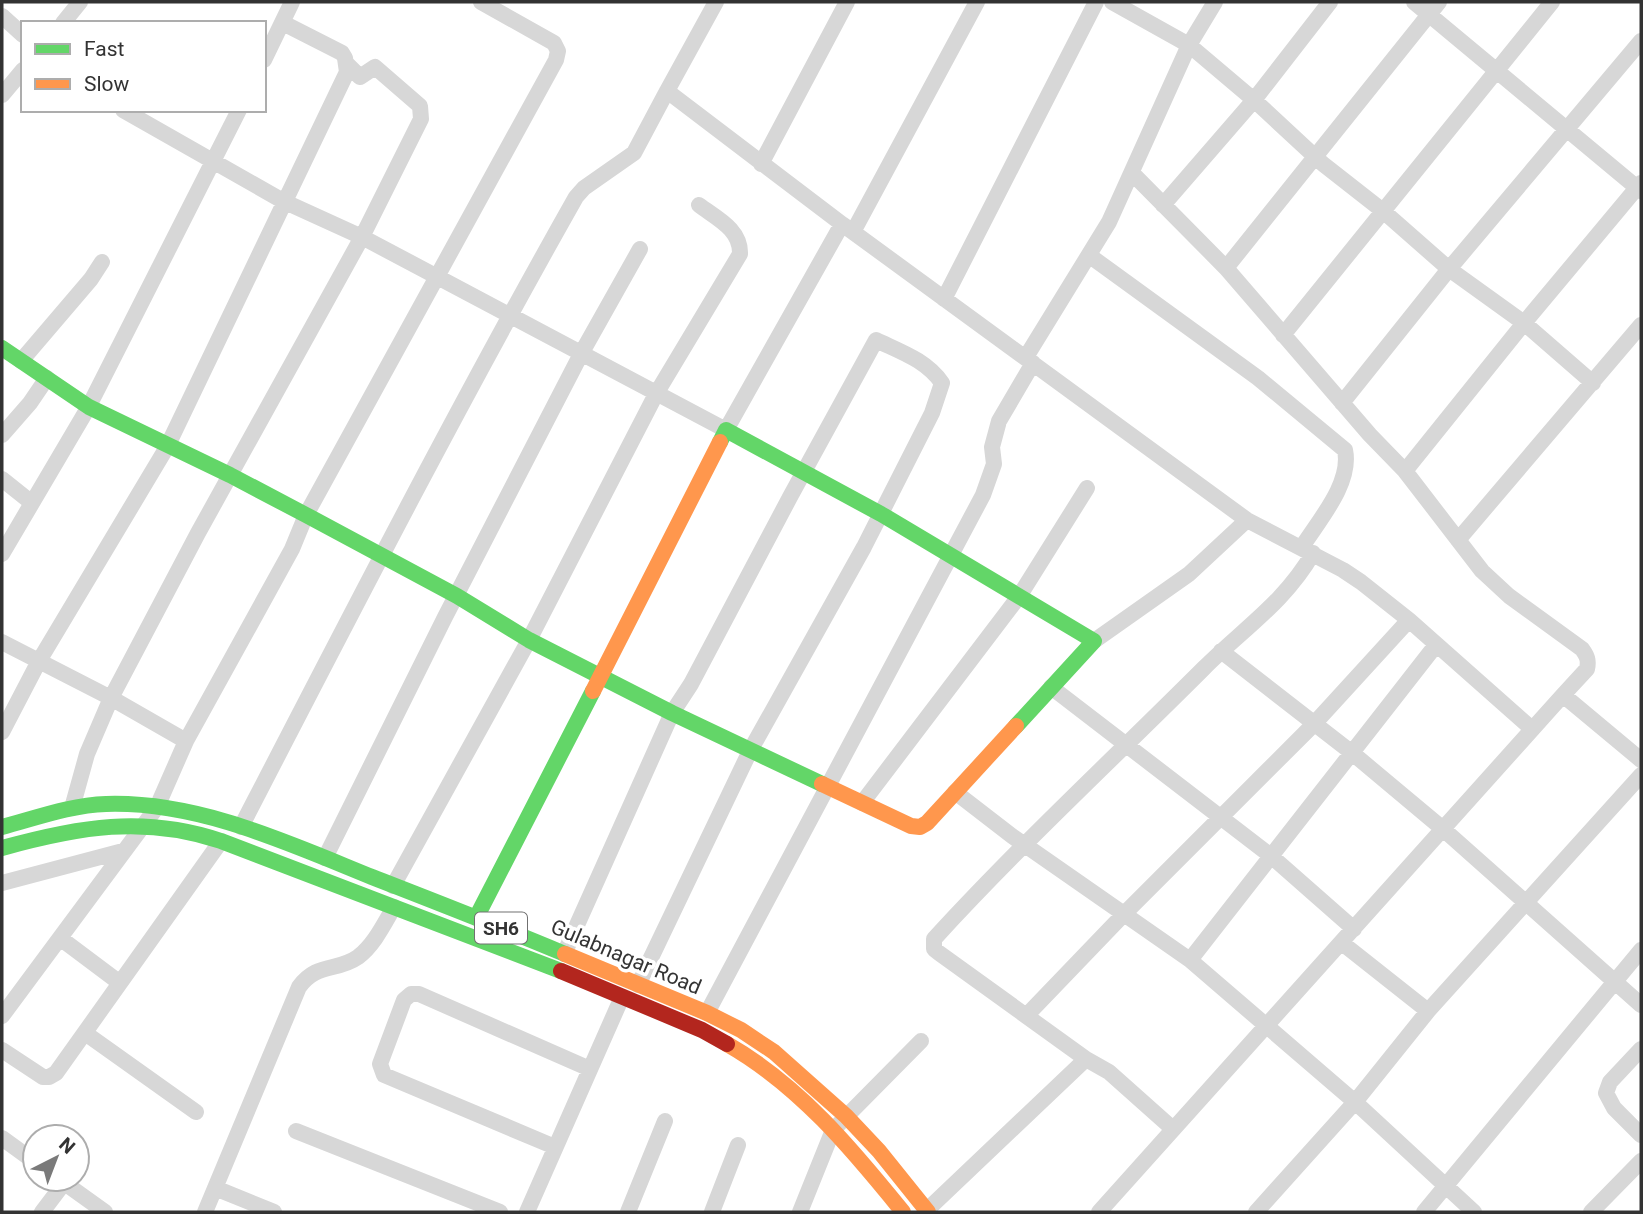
<svg xmlns="http://www.w3.org/2000/svg" width="1643" height="1214" font-family="Roboto,sans-serif">
<rect width="100%" height="100%" fill="#fff"/>
<g fill="none" stroke-linecap="round" stroke-linejoin="round">
<path stroke="#d7d7d7" stroke-width="16" d="M1112,2l77,43 65,55 69,64 60,47 66,58 75,54 69,60
M1414,2l227,189
M2,16l21,19
M63,23l17,-21
M264,60l28,-58
M2,95l21,-25
M123,110l160,91 79,36 364,193 116,-206 -175,-133 49,-89
M761,164l86,-162
M1163,205l91,-105 76,-98
M842,224l405,296 96,50 18,12 48,38 123,109
M853,232l124,-230
M1090,256l168,122 87,72c7,33 -26,70 -43,97
M1226,268l213,-266
M944,299l152,-297
M1283,335l269,-333
M1026,357l83,-135 80,-177 26,-43
M21,361l70,-82 11,-17
M1342,403l107,-134 192,-228
M2,435l28,-32 17,-25
M1405,471l119,-148 117,-140
M2,479l30,24
M1458,540l183,-215
M2,554l86,-146 151,-298
M1094,641l95,-67 58,-54
M2,642l109,56 75,43
M1221,651l130,101 92,77 198,176
M1051,687l220,169 83,73
M1563,695l78,65
M2,732l37,-71 128,-214 180,-375 -2,-14 -3,-5 -59,-30
M955,792l57,44 178,124 165,142 119,110
M862,803l158,-208 67,-107
M72,808l15,-54 24,-56 87,-165 164,-296 59,-118 -1,-13 -45,-39 -15,10 -13,-13
M241,827c109,-211 218,-423 335,-630l8,-9 50,-35 33,-62
M325,858l120,-241 136,-263 59,-105
M2,883l121,-32
M393,886l136,-246 127,-246 84,-140c1,-25 -24,-36 -41,-49
M60,938l60,45
M1342,943l86,68
M564,954l108,-241 19,-29 99,-187 86,-157c25,12 50,20 66,43l-10,30 -68,134 -114,204 -112,234
M1190,960l246,-315
M707,1013l276,-518 11,-31 -2,-17 7,-26 34,-58
M2,1016l155,-209 29,-66 106,-192 14,-34 250,-455 2,-9 -4,-8 -73,-41
M1026,1016l98,-102 189,-189 96,-105
M85,1033l111,79
M1641,1049l-31,33 -4,11 8,15 27,27
M2,1050l41,27h6l7,-4 165,-232
M1086,1059l23,13 64,57
M296,1131l204,81
M2,1138l33,24
M555,1147l-171,-72 -4,-11 24,-64 7,-6h8l171,75
M59,1179l46,33
M215,1188l59,24
M927,1210l159,-151 -147,-106 -5,-4v-10c86,-94 180,-181 270,-271 39,-39 81,-66 109,-115
M42,1212l22,-29
M205,1212l94,-225c18,-25 38,-15 59,-30 16,-12 26,-33 36,-50
M527,1212l95,-215
M628,1212l37,-91
M712,1212l26,-67
M800,1212l33,-82 88,-89
M1099,1212l464,-517 24,-26c2,-9 0,-13 -5,-20l-73,-53 -27,-25 -77,-100 -35,-36 -144,-167 -94,-95
M1256,1212l99,-110 73,-91 213,-236
M1424,1212l217,-262
M1591,1212l50,-51"/>
<path stroke="#63d668" stroke-width="16" d="M2,348l87,59 141,68 76,40 151,81 72,44 143,73 150,71
M720,442l6,-12 155,84 213,127 -78,85
M2,827c34,-9 69,-22 104,-23 92,-3 182,39 266,73 64,25 129,50 193,77
M2,848c76,-21 142,-33 219,-7l340,130
M476,918l117,-227"/>
<path stroke="#ff974d" stroke-width="16" d="M593,691l127,-249
M822,784l89,42 9,1 7,-4 89,-97
M565,954l142,59 34,17 33,22 72,64 33,35 49,61
M727,1044c72,41 125,105 176,168"/>
<path stroke="#b3261e" stroke-width="16" d="M561,971l141,59 25,14"/>
</g>
<g text-anchor="middle" dominant-baseline="central" stroke-width="7" stroke-linejoin="round" paint-order="stroke">
<rect fill="#fff" stroke="#707070" stroke-width="2" x="475" y="912.5" width="52" height="31" rx="5"/>
<g font-size="19" font-weight="bold" fill="#333">
<text x="501" y="928">SH6</text>
</g>
<g font-size="21" fill="#333" stroke="#fff">
<text transform="translate(626 957) rotate(23)">Gulabnagar Road</text>
</g>
</g>
<rect width="1643" height="1214" fill="none" stroke="#333333" stroke-width="7"/>
<rect x="21" y="21" width="245" height="91" fill="#ffffff" stroke="#adadad" stroke-width="2"/>
<rect x="35" y="44" width="35" height="10" fill="#63d668" stroke="#adadad" stroke-width="2"/>
<text x="84" y="56" font-size="21" fill="#333333">Fast</text>
<rect x="35" y="79" width="35" height="10" fill="#ff974d" stroke="#adadad" stroke-width="2"/>
<text x="84" y="91" font-size="21" fill="#333333">Slow</text>
<g transform="translate(56 1158) rotate(42)"><circle r="33" fill="#ffffff" stroke="#adadad" stroke-width="2"/>
<path d="M0-5L12 26L0 18L-12 26Z" fill="#7a7a7a"/>
<text y="-10" font-size="19" font-weight="bold" text-anchor="middle" fill="#333333">N</text>
</g>
</svg>
